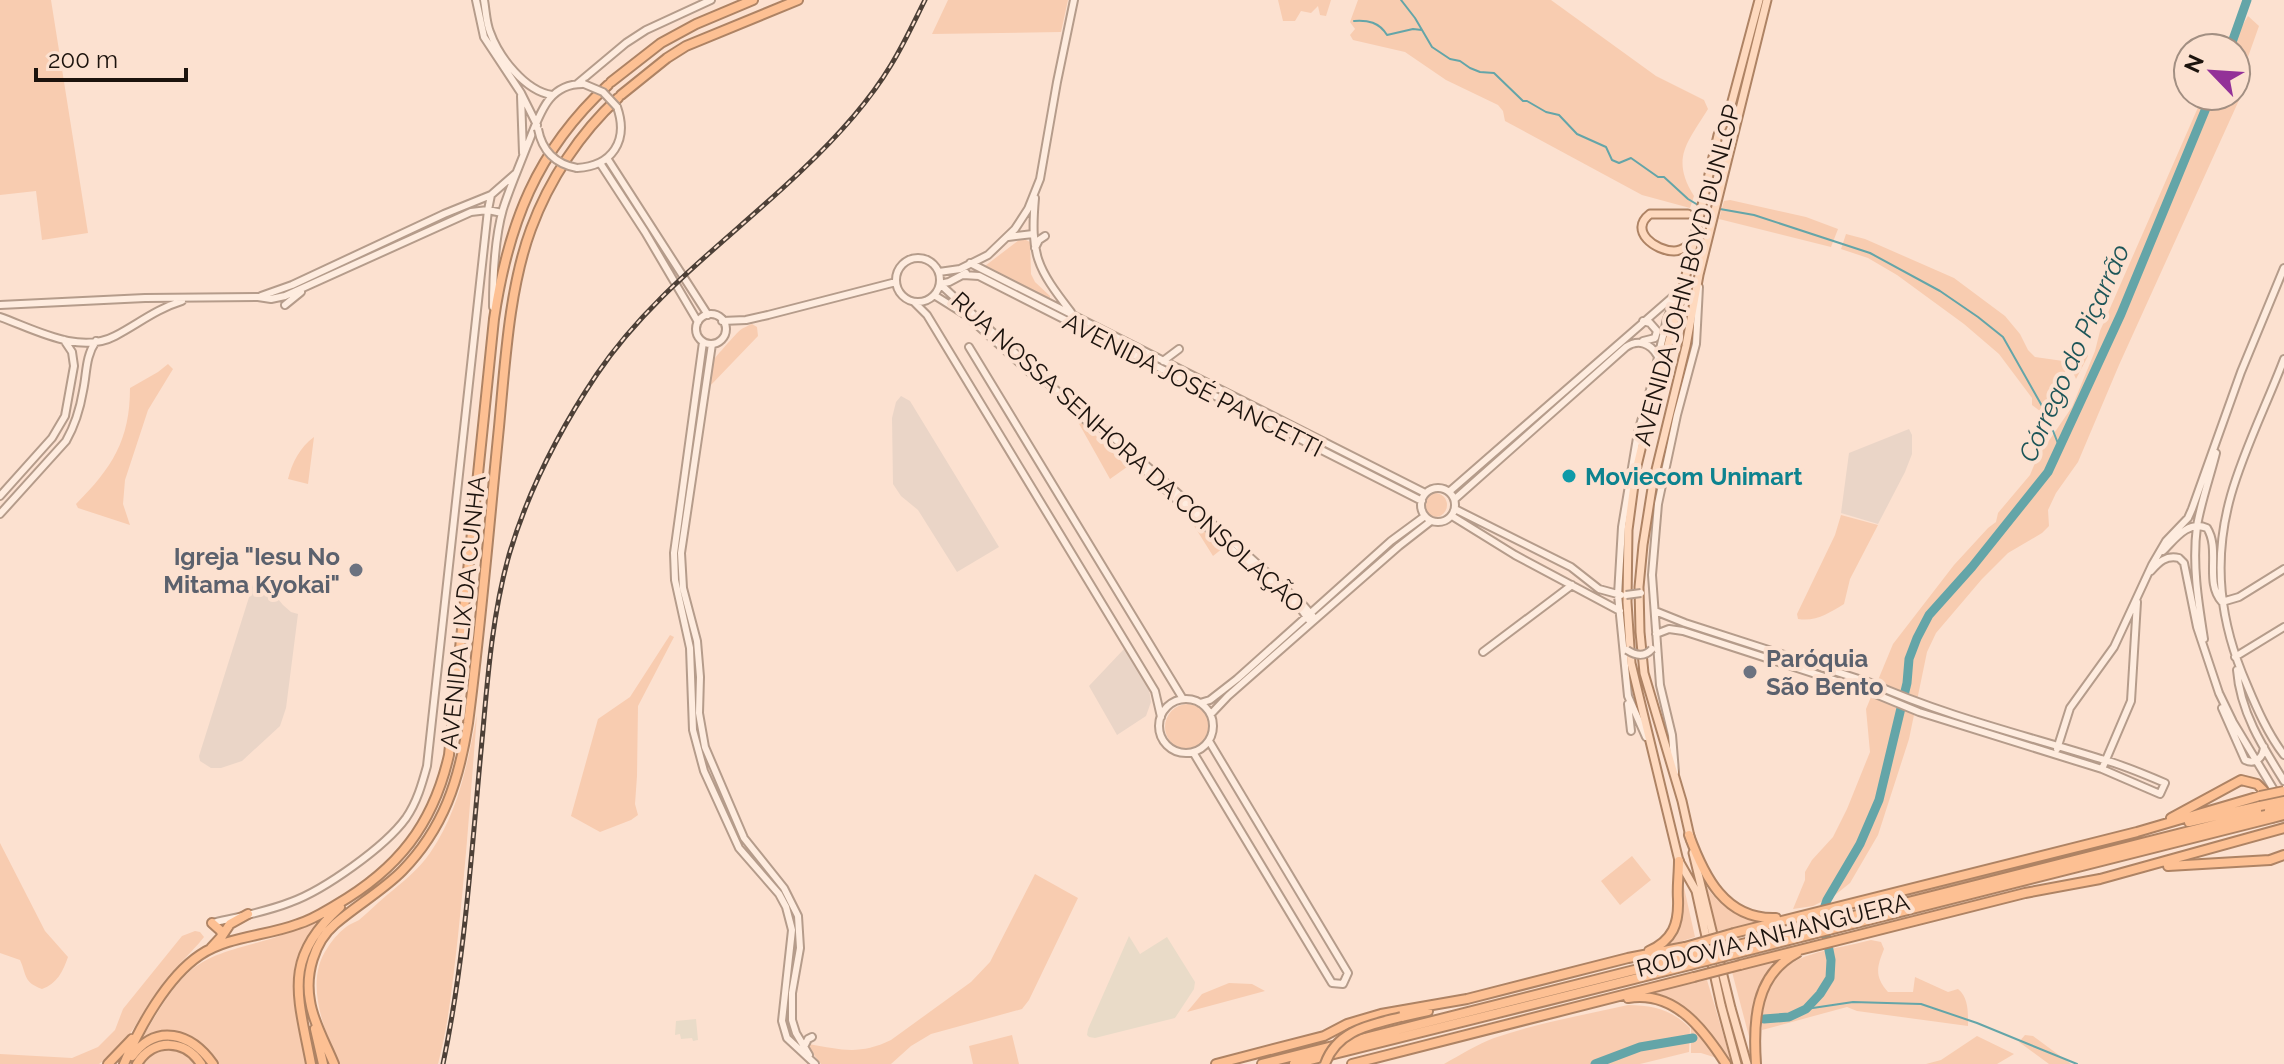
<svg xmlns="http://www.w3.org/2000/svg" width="2284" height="1064" font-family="Raleway,sans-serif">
<rect width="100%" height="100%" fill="#fce1d0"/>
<path fill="#e9dbc8" d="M1129,936l11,18 27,-17 28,45 -1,7 -19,29 -80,20 -6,-1 -2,-2 1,-6z
M696,1019l2,21 -5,1 -1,-3 -11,1 -1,-5 -5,1 1,-14z"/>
<path fill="#ead5c7" d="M901,396l9,5 89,146 -42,25 -39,-62 -17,-14 -8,-12 -1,-66 4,-16z
M1909,429l3,6v19l-7,18 -27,52 -37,-11 8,-60z
M256,575l4,2 23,28 8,7 7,2 -12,94 -6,18 -38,35 -21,7h-10l-11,-7 -1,-5z
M1124,649l25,40 2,13 -5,14 -29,19 -28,-49z"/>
<path fill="#f8ccb0" d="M0,0h51l37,233 -46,7 -6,-49 -36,4z
M948,0h120l-7,32 -129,2z
M1278,0h53l-5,16 -6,-1 -2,-9 -7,7 -10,-2 -6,10h-12z
M1358,0h193l105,76 48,24 4,9c-20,33 -38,49 -14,87l-4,12 -48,-13 -137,-74 -2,-10 -5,-6 -52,-25 -41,-28 -52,-12 -3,-5 5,-6 -5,-7z
M2248,16l11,10 -11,31 1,21 -130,287 -41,97 -22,31 -8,17 1,16 -7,7 -34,20 -26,26 -46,54 -9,19 -18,87 -31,96 -28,48 -15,12 -22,11 -20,3 12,-29v-8l7,-12 21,-23 14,-28 23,-57 -4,-43 27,-65 61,-79 34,-37 8,-6 2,-9 32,-38 7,-17 35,-51 23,-56 5,-20 103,-235h33v-48h-7z
M1730,200l76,17 32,12 -7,18 -112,-28 5,-18z
M1846,234l19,5 89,39 51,38 15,18 8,16 7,7 28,4 24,-14 1,9 -12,23 -4,-9 -5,-3c-10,25 -17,51 -30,73 -4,-12 -2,-18 3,-29l-8,-6v-7l-33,-44 -35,-30 -67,-49 -29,-17 -27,-9z
M1019,240h7l4,2 1,32 4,8 15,14v3l-65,-31v-2z
M752,324l5,3 1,9 -49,51 -3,-2c5,-26 5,-22 21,-41 11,-11 10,-14 25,-20z
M168,364l5,5 -25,41 -23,70 -2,24 7,21 -52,-17 -2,-4c36,-36 54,-64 54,-116l28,-16z
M1073,413l54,54 -17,12z
M314,437l-6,47 -20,-5c4,-16 12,-32 26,-42z
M1423 505a12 12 0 1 1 24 0a12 12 0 1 1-24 0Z
M1186,513l37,35 -10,8z
M1841,515l37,10 -28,54 -6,25c-15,9 -28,18 -46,15l-1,-5 38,-79z
M670,635l4,2 -36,69 -1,70 -2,28 3,11 -7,5 -31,12 -29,-16 27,-97 32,-22z
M1165 727a23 23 0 1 1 46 0a23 23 0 1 1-46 0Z
M477,715c-6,74 -11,148 -19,221 -5,43 -9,87 -20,128h-100c-13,-34 -35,-82 -10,-117 5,-8 13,-17 21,-22 3,-2 7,-3 10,-5 10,-8 18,-17 28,-25 16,-13 31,-25 43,-42 29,-42 37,-89 47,-138z
M0,843l45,88 23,26c-5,14 -11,27 -26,32 -19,-7 -15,-14 -22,-29l-20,-7z
M1632,856l19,24 -31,25 -19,-24z
M1035,874l43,24 -49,102 -7,9 -91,25 -20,12 -20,18h-70l-14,-18 2,-2c33,6 51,11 82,-4l80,-58 19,-20z
M1703,881c13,23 32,35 57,41l-43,9z
M1683,883l12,54 -32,10 18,-48z
M321,920l-8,12 -14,29 11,103h-91c-22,-26 -43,-47 -78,-24 14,-23 27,-48 47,-67 19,-18 44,-23 68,-30 22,-6 44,-14 65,-23z
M195,931l5,1 4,5c-14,18 -33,33 -46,53 -19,27 -30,56 -59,74h-99v-10l72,4 26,-11 17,-17 8,-21 59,-73z
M1871,940l10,2 3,7c-7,18 -10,27 4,43h25l2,-15 33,15 10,-3c11,9 10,24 10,37l-111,-15 -10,-4 -85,23c-1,-77 50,-75 109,-90z
M1781,959c-27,25 -28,50 -30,85l-19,-72z
M1707,980l25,84h-4l-35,-46 -48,-24z
M1229,983l23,1 13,7 -78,21 15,-18z
M1628,1005c25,0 44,5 62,23l-1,24 -49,12h-196c16,-9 32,-19 50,-26 43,-15 90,-23 134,-33z
M1691,1026l29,33 -19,-6h-10z
M1012,1035l7,29h-46l-4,-18z
M2025,1035l8,1 38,28h-22l-30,-22z
M1977,1036l37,18 -17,10h-71l15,-4z
M164,1049c13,-1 25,4 32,15h-54l10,-11z"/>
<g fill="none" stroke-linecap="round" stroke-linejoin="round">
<path stroke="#64a5a8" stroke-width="2" d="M1401,0l14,18 17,29 18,12 10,2 10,7 10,4 14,1 29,28h4l19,11 13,3 18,19 29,13 6,13 7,3 12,-5 27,19h6l24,22 10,6
M1354,21c14,-1 25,1 33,14l26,-6 9,1
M1720,209l34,6 116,38 70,38 38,26 25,20 43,76 13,33
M1806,1009l47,-7 68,2 56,19 100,41"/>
<path stroke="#64a5a8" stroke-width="9" d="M2230,48l17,-48
M1764,1019l25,-2 17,-8 14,-15 10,-16 1,-18 -9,-45 5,-15 33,-56 19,-44 28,-117 2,-24 8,-21 12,-23 43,-48 76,-95 73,-158 90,-218
M1595,1064l45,-17 53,-9"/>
<path stroke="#dac2b3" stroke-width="8" stroke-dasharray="8 4" stroke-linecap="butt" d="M2264,791l20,36"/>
<g stroke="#b59c8b" stroke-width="10">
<path id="secondary" d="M476,0l8,37 37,56 16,32
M484,0c2,11 2,22 6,32 9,25 35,59 62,63
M577,84l49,-41 20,-13 65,-30
M521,96l2,57
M607,158l101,157
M600,163l45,69 53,90
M577,168c35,-2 52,-27 40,-61
M1035,198c-5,57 2,70 36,114
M1008,237l25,-3
M1035,248l4,-8 6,-4
M896 280a22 22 0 1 1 44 0a22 22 0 1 1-44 0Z
M970,263l455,230
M939,272l21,-3 28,-14 27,-26 13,-20 12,-30 17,-97 17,-82
M963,275l16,1 443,225
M940,284l110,101 90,75 93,82 71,64 11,13
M940,284l9,-2 17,-9
M934,295l32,20 68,61
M261,296l31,-11 152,-71 47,-19 24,-21
M914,302l13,13 228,376 6,26
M0,305l145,-7 113,-1 13,2 14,-3 186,-84 17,-2 14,3
M285,305l16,-13
M493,307c0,-30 2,-70 10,-98 7,-22 16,-42 24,-63 12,-28 19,-63 57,-62
M696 329a15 15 0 1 1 30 0a15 15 0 1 1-30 0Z
M0,317c34,12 79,38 115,19 23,-12 41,-27 67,-35
M722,321l24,-1 22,-5 128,-33
M1643,321l7,2 7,8 -2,7 -12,3
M703,342l-29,211 1,27 15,68 3,82 11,41 35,77 40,46 7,13 6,23 -10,91 5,17 28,26
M712,344l-31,209 2,35 14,53 3,36 -1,36 6,34 39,91 40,50 14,28 2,32 -8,45v27l4,13 13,22
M969,347l214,352
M2284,359c-17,45 -40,90 -53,136 -19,67 -11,128 16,190 10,24 21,49 37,70
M1163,361l16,-12
M1064,402l25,21
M1143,469l86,78 72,62 10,14
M1421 505a17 17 0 1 1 34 0a17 17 0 1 1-34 0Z
M1450,491l226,-197
M0,496l52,-58 13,-22 9,-50 -2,-14 -8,-12
M1455,499l171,-152c12,-8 24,-4 31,8
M1455,509l116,58 28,22 22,6
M0,514l66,-73c9,-16 14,-32 17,-50 4,-18 2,-34 13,-50
M1452,516l63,39 105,56
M2163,551c12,-12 25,-31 44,-23 14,22 -3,54 15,74l17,-5 45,-28
M2151,571c8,-9 15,-16 28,-13l5,5 13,64 22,66 14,29 44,73
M1655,611l30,12 186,60c74,33 153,52 230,76 22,6 43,15 64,24l-5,11 -58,-25 -183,-57 -51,-21 -185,-60 -14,-2 -13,5
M2204,639c-6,-38 -12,-75 -7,-113 4,-24 13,-49 19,-73
M1483,652l89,-67
M2235,657l49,-30
M2237,670c3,41 25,76 47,111
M1159 726a27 27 0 1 1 54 0a27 27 0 1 1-54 0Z
M1200,703l10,-3 27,-21 154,-138 34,-25
M1628,704l3,27
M2222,708l23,52c10,5 18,-2 19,-13
M1211,714l17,-18 83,-73 88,-77 32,-25
M1646,737l-18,-41 -10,-101 4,-68 16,-95 14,-49 15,-64 11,-26
M2057,749l13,-41 44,-61 38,-82 14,-24 22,-23 4,-9 49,-137 43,-104
M1193,752l139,231 11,1 5,-11 -139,-232
M2102,769l29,-68 6,-99
M1675,772l-3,-37 -12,-50 -8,-110 6,-71 19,-89 19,-71 3,-57
M212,923c26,-6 54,-11 79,-21 33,-12 94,-55 115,-84 11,-16 16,-34 21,-52l61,-556 3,-15
M804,1047l4,-8 4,-2"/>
</g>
<g stroke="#ae8364" stroke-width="11">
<path id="primary" d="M1688,214h-38c-22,17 6,37 24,37 7,0 13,-5 19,-8
M1691,841l-9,-40 -38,-128 -4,-41 -1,-45 4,-42 10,-63 33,-136 13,-71 68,-275
M1693,853l38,155 16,56
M1737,1064l-16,-59 -25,-114 -17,-30 -48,-198 -4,-61 1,-72 8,-60 7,-29 41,-157 34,-149 12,-26 29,-109"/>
</g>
<g stroke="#ae8364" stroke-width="12">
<path id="highway" d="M611,82l50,-39 35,-19 57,-24
M621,95l46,-37 19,-12 112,-46
M2171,818l70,-38 16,4 7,7
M2189,822l71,-16
M1689,835c15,41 36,85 87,83
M2168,866l102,-6 14,-5
M212,923l9,8 1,5
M1734,933l403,-101 123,-36
M1734,946l535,-135
M211,948l11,-12 8,-12 18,-10
M1649,951c24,-11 30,-27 29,-52 -1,-12 1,-25 1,-38
M1738,953l534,-135
M1740,965l285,-72 75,-14 184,-51
M1628,998c47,-8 76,32 98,66
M1401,1017l27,-6
M315,1029l8,35
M132,1056c25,-33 59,-23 81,8
M108,1064l24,-25
M124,1064c15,-36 43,-87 76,-109 28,-19 67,-19 98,-31 14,-4 26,-12 38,-19 62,-36 97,-80 113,-150l45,-436c14,-94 42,-168 114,-234
M137,1064c16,-26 48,-25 64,0
M311,1064c-13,-69 -29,-105 29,-157
M334,1064c-8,-20 -21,-42 -24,-63 -5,-27 4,-59 25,-77 22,-19 47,-33 67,-53 42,-43 57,-91 66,-148 13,-98 21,-197 31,-296 6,-63 10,-139 32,-198 18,-49 49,-96 87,-131
M1216,1064l108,-28 23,-12 34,-10 86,-15 161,-41 57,-11
M1262,1064l416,-105
M1294,1064l396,-99
M1352,1064l342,-87
M1756,1064c-3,-43 -1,-89 41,-111"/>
</g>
<use href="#secondary" stroke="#feecdf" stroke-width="6"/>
<use href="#primary" stroke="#fed9be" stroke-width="7"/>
<use href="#highway" stroke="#fdc093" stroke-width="8"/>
<g stroke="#4d4037" stroke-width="5">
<path id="rail" d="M443,1064c23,-110 29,-222 40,-334 5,-58 10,-118 26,-175 19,-64 51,-126 88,-181 54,-80 134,-136 203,-202 34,-32 67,-67 91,-107 13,-21 23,-43 34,-65"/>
</g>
<use href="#rail" stroke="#fce1d0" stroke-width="2" stroke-dasharray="6" stroke-linecap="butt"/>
<g stroke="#b59c8b" stroke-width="10" stroke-linecap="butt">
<path id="secondary-bridge" d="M584,84l19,8 14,15
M538,129c4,21 17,35 39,39
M1626,595l15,-2
M1627,650c9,6 18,7 25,-1"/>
</g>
<g stroke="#ae8364" stroke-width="12" stroke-linecap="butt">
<path id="highway-bridge" d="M2260,796l24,-5
M2260,806l24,-5
M2269,811l15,-4
M2272,818l12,-3
M1685,947l49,-14
M1678,959l56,-13
M1690,965l48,-12
M1694,977l46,-12
M1325,1064c12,-34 45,-39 76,-47"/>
</g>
<use href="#secondary-bridge" stroke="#feecdf" stroke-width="6"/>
<use href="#highway-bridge" stroke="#fdc093" stroke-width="8"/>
</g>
<circle fill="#0f9aa8" stroke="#fce1d0" stroke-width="3" cx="1569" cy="476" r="8"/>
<g fill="#6b7280" stroke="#fce1d0" stroke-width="3">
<circle cx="356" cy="570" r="8"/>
<circle cx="1750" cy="672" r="8"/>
</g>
<g text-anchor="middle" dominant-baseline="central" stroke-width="8" stroke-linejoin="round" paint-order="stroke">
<g font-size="24" fill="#1c130d" stroke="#fce1d0">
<text transform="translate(1687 275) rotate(-75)">AVENIDA JOHN BOYD DUNLOP</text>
<text transform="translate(1193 385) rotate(27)">AVENIDA JOSÉ PANCETTI</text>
<text transform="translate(1128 452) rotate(42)">RUA NOSSA SENHORA DA CONSOLAÇÃO</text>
<text transform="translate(463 612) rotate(-84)">AVENIDA LIX DA CUNHA</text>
<text transform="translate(1773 935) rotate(-14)">RODOVIA ANHANGUERA</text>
</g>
<g font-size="24" font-weight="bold" fill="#0d838f" stroke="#fce1d0" text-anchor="start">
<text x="1585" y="476">Moviecom Unimart</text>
</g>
<g font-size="24" font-weight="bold" fill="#5b616d" stroke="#fce1d0" text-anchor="end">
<text x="340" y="556">Igreja "Iesu No<tspan x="340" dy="28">Mitama Kyokai"</tspan></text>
<text x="1766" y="658" text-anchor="start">Paróquia<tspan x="1766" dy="28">São Bento</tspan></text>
</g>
<g font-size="26" font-style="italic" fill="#1c5558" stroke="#fce1d0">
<text transform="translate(2074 353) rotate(-66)">Córrego do Piçarrão</text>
</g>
</g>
<g transform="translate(2212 72) rotate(295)"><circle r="38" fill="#fce1d0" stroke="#a28f82" stroke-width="2"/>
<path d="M0-6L14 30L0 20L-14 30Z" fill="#933198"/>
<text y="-12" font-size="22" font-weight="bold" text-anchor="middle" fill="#1c130d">N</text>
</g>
<path d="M36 68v12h150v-12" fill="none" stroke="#1c130d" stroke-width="4"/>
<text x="48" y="68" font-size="24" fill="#1c130d" stroke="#fce1d0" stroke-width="6" paint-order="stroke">200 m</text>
</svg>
